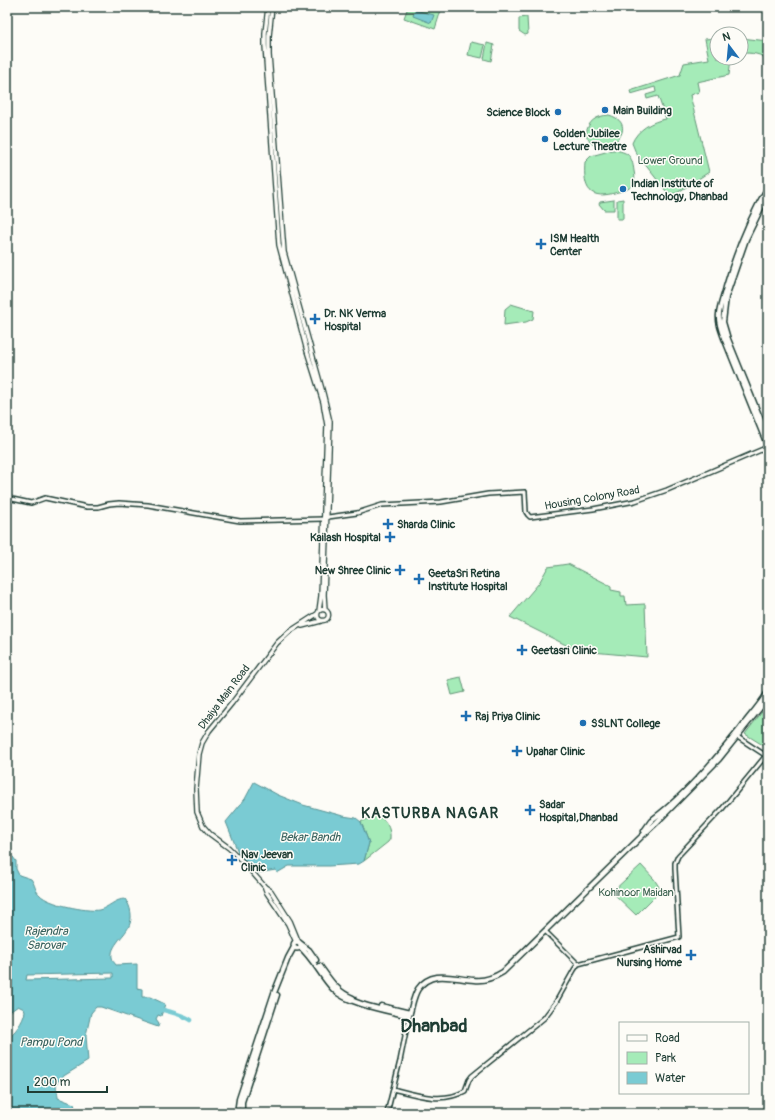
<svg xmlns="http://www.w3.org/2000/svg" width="775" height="1120" font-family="Pangolin,sans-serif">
<rect width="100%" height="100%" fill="#fdfcf7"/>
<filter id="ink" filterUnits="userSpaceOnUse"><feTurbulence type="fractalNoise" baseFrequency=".025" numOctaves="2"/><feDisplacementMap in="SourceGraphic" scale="8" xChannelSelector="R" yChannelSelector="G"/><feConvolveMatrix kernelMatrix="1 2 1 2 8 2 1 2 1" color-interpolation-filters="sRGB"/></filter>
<g filter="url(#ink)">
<path fill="#a5ebb8" stroke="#629476" d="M408,7h34l-7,22 -31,-11z
M527,17l1,17 -3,1 -6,-4v-13z
M717,38v20h14l-2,17 -32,7 2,10 -9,3 19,77 -32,21 -6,1 -5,-3 -30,-38 -4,-10c5,-13 20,-22 34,-24l-8,-23 -11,3 -1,-4 10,-3 -1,-5 -24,7 -1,-3 50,-16 4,-12 25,-4 -4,-20z
M741,38l27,3v20c-7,-8 -16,-8 -27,-8z
M471,42l14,3 -3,13 -14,-3z
M487,43l7,2 -3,16 -7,-2z
M609,115c37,11 -12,53 -23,19 2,-13 10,-18 23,-19z
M613,150c15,2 19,5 21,21 1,4 1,9 0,12 -3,6 -11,8 -16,9 -29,9 -35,-3 -33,-30l6,-6z
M623,199v20h-6v-19z
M614,200v10h-10l-5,-6 1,-2z
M511,304l23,7 -1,8 -7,3 -22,3 1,-16z
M568,564l43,22v4l10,2v4h4l1,9 19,-1 2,53 -66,-6 -13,-5 -58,-29 29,-34 9,-16z
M461,677l4,15 -13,3 -4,-15z
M768,704v40l-2,3 -21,-13z
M376,815c10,4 15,13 14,24l-2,3 -24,19 5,-18 -8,-21c5,-4 12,-2 15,-7z
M641,865l13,14 7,11 -25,25 -24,-23z"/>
<path fill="#7acbd3" stroke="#569293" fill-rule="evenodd" d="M415,10l19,5 -3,8 -18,-7z
M254,782l24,13 25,10 40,11 13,2 5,4 8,21 -5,18 -5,3 -30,2h-40l-12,7 -1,-3 -19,3 -20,-20 1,-1 -12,-30 19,-23z
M7,855l6,2 3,4v8l3,6 12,4c4,5 4,12 9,16 8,9 47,17 59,15 9,-2 16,-11 26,-11 6,7 8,19 4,27 -5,12 -26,24 -13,39l21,-1v24l5,1v8h8l15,7 -4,12 -3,-1 -2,4 3,4 -1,4 -57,-20h-5l-5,6 -5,22 2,26 -26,16c-10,9 -4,11 -4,21l16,6 3,9h-70v-75c8,-5 16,-16 18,-26l-1,-3 -6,-3 -7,5h-4zM113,973v5l-87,2 1,-5z"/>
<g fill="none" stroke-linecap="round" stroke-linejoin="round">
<path stroke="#7acbd3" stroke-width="4.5" d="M158,1009c7,1 28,7 33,11"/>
<g stroke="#1f3d34" stroke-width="6">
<path id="secondary" d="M7,493l2,4 3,2 19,4 14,-5 42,9h11l11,-3 10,-1 29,2 92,16 84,-2
M328,517l29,-4 25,-8 59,-3 47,-8 37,-2 1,20 2,3 2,2 63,-8 42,-8 32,-11 101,-43
M736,736l32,21
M545,931l33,33 101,-27 -4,-68v-6l3,-7 44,-47 46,-56
M393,1089c23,6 50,15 72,2l4,-11 3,-4 72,-58 12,-16 18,-32 4,-6
M387,1113l13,-52 9,-45"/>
</g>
<g stroke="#1f3d34" stroke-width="6">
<path id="primary" d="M268,7l-3,26v12l14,200 28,106 16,51 4,23 -6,171 -2,15
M272,7l-3,29v19l15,197 39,141 7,29 -6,173 1,15
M317.5 615a5.5 5.5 0 1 1 11 0a5.5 5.5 0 1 1-11 0Z
M302,626l19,-5
M265,888l2,5 21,31 8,18
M299,943l-9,-22 -19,-30 -6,-4 -21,-24 -15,-15 -19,-14 -7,-8 -6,-14 -1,-23 3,-35 3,-11 7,-12 23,-28 45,-60 12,-11 28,-18"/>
</g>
<g stroke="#1f3d34" stroke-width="7">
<path id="highway" d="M768,187c-18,31 -32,65 -42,100 -2,9 -6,18 -7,27 -1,8 2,16 5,24l44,109
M768,194l-22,45 -20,58 -3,25 5,17 40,98
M653,819c32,-23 63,-60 87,-90 9,-12 20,-24 28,-37
M656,823l63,-64 49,-61
M644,831l7,-10
M293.5 945a3.5 3.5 0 1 1 7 0a3.5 3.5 0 1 1-7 0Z
M300,943l9,7 7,10
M300,947c14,12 21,30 34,43 14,14 56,21 75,26 3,-9 4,-19 9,-27 14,-20 36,-10 56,-9 10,1 21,-3 29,-8l138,-135 14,-13
M320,966c10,14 17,26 33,32
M381,1006l29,7
M237,1113l2,-14 35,-106 14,-35 6,-11
M244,1113l-2,-3v-8l35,-107"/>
</g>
<use href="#secondary" stroke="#fdfcf7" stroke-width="3"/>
<use href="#primary" stroke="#fdfcf7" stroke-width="3.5"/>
<use href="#highway" stroke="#fdfcf7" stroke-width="4"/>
</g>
</g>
<g fill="#1f6fb2" stroke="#fdfcf7" stroke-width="1.5">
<circle cx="605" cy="110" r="4"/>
<circle cx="558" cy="112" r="4"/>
<circle cx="545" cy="139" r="4"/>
<circle cx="623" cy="189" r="4"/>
<path d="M539 238h4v4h4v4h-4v4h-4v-4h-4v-4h4z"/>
<path d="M313 313h4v4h4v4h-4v4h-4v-4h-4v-4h4z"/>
<path d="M386 518h4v4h4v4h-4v4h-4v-4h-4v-4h4z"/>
<path d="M388 531h4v4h4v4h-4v4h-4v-4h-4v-4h4z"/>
<path d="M398 564h4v4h4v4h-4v4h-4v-4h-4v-4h4z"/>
<path d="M417 573h4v4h4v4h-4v4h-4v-4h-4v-4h4z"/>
<path d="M520 644h4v4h4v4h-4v4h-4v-4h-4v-4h4z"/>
<path d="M464 710h4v4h4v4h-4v4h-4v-4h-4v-4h4z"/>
<circle cx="583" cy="723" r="4"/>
<path d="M515 745h4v4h4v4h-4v4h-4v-4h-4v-4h4z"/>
<path d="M528 804h4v4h4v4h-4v4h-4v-4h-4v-4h4z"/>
<path d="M230 854h4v4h4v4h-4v4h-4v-4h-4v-4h4z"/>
<path d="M689 949h4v4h4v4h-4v4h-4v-4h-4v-4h4z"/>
</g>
<g text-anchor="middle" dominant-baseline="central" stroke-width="3" stroke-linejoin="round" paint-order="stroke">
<g font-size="11" font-weight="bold" fill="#1f3d34" stroke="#fdfcf7" text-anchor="start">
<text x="613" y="110">Main Building</text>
<text x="550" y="112" text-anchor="end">Science Block</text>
<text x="553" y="133">Golden Jubilee<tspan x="553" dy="13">Lecture Theatre</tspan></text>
<text x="631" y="183">Indian Institute of<tspan x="631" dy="13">Technology, Dhanbad</tspan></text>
<text x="550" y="238">ISM Health<tspan x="550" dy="13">Center</tspan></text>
<text x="324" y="313">Dr. NK Verma<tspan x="324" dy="13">Hospital</tspan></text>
<text x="397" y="524">Sharda Clinic</text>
<text x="381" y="537" text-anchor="end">Kailash Hospital</text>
<text x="391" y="570" text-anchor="end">New Shree Clinic</text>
<text x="428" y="573">GeetaSri Retina<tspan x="428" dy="13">Institute Hospital</tspan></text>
<text x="531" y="650">Geetasri Clinic</text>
<text x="475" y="716">Raj Priya Clinic</text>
<text x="591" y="723">SSLNT College</text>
<text x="526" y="751">Upahar Clinic</text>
<text x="539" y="804">Sadar<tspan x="539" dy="13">Hospital,Dhanbad</tspan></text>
<text x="241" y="854">Nav Jeevan<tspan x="241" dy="13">Clinic</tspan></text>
<text x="682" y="949" text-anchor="end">Ashirvad<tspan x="682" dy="13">Nursing Home</tspan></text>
</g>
<g font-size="11" fill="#3a604e" stroke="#fdfcf7">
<text x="670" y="160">Lower Ground</text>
<text x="636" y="892">Kohinoor Maidan</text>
</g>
<g font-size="11" fill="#1f3d34" stroke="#fdfcf7">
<text transform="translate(592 498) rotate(-10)">Housing Colony Road</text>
<text transform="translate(224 697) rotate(-53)">Dhaiya Main Road</text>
</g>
<g font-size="12" font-style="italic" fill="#36605c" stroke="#fdfcf7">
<text x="310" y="837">Bekar Bandh</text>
<text x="46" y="931">Rajendra<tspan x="46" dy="14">Sarovar</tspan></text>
<text x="51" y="1042">Pampu Pond</text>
</g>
<g font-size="15" font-weight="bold" letter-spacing="1" fill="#1f3d34" stroke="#fdfcf7">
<text x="430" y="813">KASTURBA NAGAR</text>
</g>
<g font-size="19" font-weight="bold" fill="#1f3d34" stroke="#fdfcf7">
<text x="434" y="1026">Dhanbad</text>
</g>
</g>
<rect width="775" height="1120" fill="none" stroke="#fdfcf7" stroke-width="24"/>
<rect x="12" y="12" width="751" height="1096" fill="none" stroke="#1f3d34" stroke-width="1.5" filter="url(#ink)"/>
<rect x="619" y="1022" width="130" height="72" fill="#fdfcf7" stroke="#a4b0a9"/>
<rect x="627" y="1035" width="20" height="6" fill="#fdfcf7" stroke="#a4b0a9"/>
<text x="655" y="1042" font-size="12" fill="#1f3d34">Road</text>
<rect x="627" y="1052" width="20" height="12" fill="#a5ebb8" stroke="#a4b0a9"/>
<text x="655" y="1062" font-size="12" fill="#1f3d34">Park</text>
<rect x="627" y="1072" width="20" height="12" fill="#7acbd3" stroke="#a4b0a9"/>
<text x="655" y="1082" font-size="12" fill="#1f3d34">Water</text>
<g transform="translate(729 46) rotate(344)"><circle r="19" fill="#fdfcf7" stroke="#a4b0a9"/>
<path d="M0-3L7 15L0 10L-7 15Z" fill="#1f6fb2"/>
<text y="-6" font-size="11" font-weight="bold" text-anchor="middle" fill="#1f3d34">N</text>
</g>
<path d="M28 1086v6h79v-6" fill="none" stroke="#1f3d34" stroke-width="2"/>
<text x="34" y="1086" font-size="12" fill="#1f3d34" stroke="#fdfcf7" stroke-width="3" paint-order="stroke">200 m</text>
</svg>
